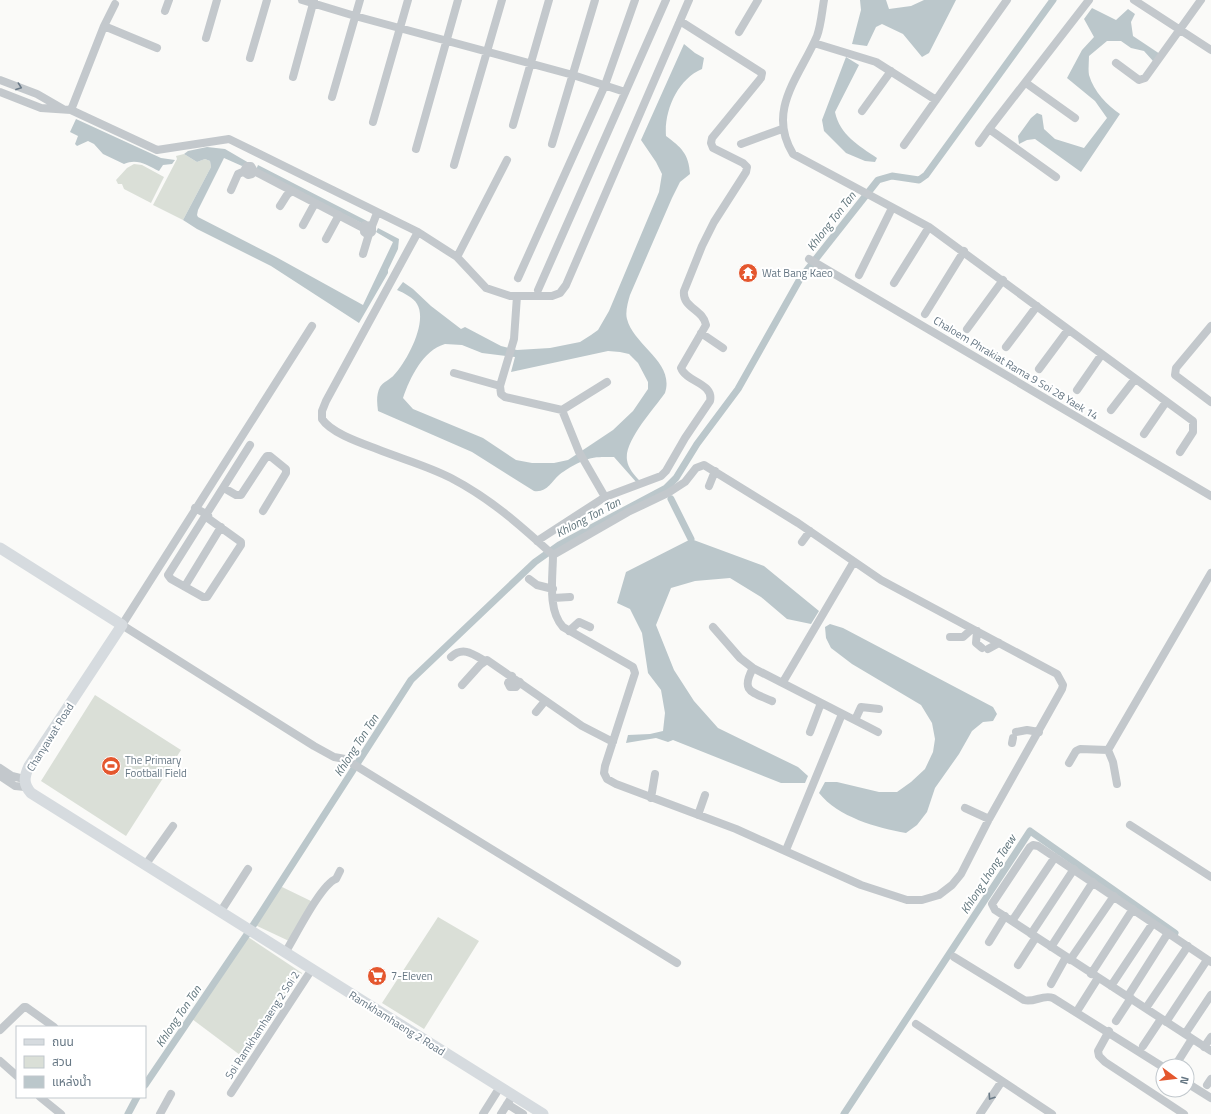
<svg xmlns="http://www.w3.org/2000/svg" width="1211" height="1114" font-family="'Titillium Web','Noto Sans Thai',sans-serif">
<rect width="100%" height="100%" fill="#fafaf8"/>
<path fill="#dadfd7" d="M184,154l13,8 8,-3 5,2 1,6 -28,53 -30,-15 24,-46 -1,-3z
M134,164l8,1 22,12 -13,26 -27,-14 -2,-5h-4l-2,-4 11,-12z
M95,695l86,55 -55,86 -85,-55z
M280,886l33,16 -24,39 -34,-16z
M438,917l41,24 -55,88 -42,-26z
M248,937l54,36 -50,78 -8,7 -52,-39z"/>
<path fill="#bbc7cb" fill-rule="evenodd" d="M860,0h26l3,9 22,-3 13,-6h32l-27,53 -7,4 -19,-23 -21,-10 -6,3 -9,19 -15,-2 9,-34z
M1092,8l24,12 12,-11 7,5 -4,8 2,14 27,18 -7,7 -9,-10 -13,-3 -10,-7h-14l-18,15c0,6 -1,13 0,19 5,17 18,30 31,39l-39,58 -46,-33 -8,1 -8,4 -1,-8 13,-18 6,-5 5,2 2,14 11,10 29,9 23,-30 -12,-17 -28,-23 15,-28 12,-13 -10,-18z
M684,44l11,9 9,5 -2,11c-24,10 -38,41 -36,67 15,11 23,18 24,38l-10,8 -8,16 -42,97c-2,7 -5,17 -3,24 7,27 48,43 38,74 -11,16 -41,48 -38,67 1,8 7,15 13,21l-3,2 -23,-26c-11,0 -21,-1 -31,4 -8,3 -18,9 -24,14 -8,7 -12,18 -25,16l-62,-39 -94,-41c-1,-8 -2,-16 2,-24 3,-5 11,-8 14,-12 13,-14 34,-53 23,-71 -3,-6 -13,-11 -20,-14l6,-8 10,7 18,17 30,23 4,-2 36,19 16,4 33,-2 30,-6 11,-7 7,-5 11,-19 50,-119 3,-18 -6,-12 -15,-22zM445,344l17,1 20,8 33,4 -4,15 97,-21 12,1 9,2 9,9 10,19v7l-15,22 -20,19 -45,30 -14,3h-22l-16,-3 -33,-22 -70,-29 -10,-11c7,-20 20,-48 42,-54z
M846,57l13,8 -24,47c5,23 23,33 42,46l-2,4 -10,-1 -19,-8 -22,-22 -2,-11z
M76,119l85,39 14,2 -3,4 -9,1 -4,6c-12,-6 -22,-13 -35,-7l-21,-10 -9,-10 -6,-3 -11,5 -2,-2 3,-8 -8,-4z
M207,147l18,2 24,14 -7,3 -18,-8 -26,52 -1,5 1,2 78,40 87,48 30,-63 -17,-10 2,-4 21,11 -1,10 -10,21v3l-29,50 -88,-57 -74,-37 -14,-9 28,-53 -1,-6 -5,-2 -8,3 -13,-8 4,-3z
M258,165l109,56v2l-2,2 -109,-55z
M691,539l73,27 55,45 -8,13 -24,-5 -26,-22 -31,-19 -35,3 -24,7 -15,37 18,45 20,31 24,27 80,39 10,9 -3,7h-24l-108,-43 -5,2 -12,-4 -30,5 2,-8 22,-1 13,-3 2,-18 -4,-23 -13,-17 -6,-40 -12,-24 -13,-6 9,-31z
M830,624l13,4 150,79 4,7 -4,7 -10,1 -11,9 -13,23 -24,34 -8,24 -10,13 -11,8c-29,-5 -68,-16 -87,-40l6,-11h12l42,10h18l14,-10 14,-13 8,-17 2,-13 -3,-16 -11,-18 -69,-41 -21,-16 -5,-10 -1,-11z"/>
<g fill="none" stroke-linecap="round" stroke-linejoin="round">
<path stroke="#bbc7cb" stroke-width="7" d="M671,499l20,40
M145,1085l107,-158 159,-247 124,-118 24,-17 107,-57 10,-10 21,-34 41,-55 62,-110 78,-99 14,-4 27,4 7,-5 127,-175
M128,1114l9,-17
M844,1114l186,-283 145,102"/>
<path stroke="#c3c8cc" stroke-width="8" d="M302,0l53,16 218,59 52,17
M824,0c-2,11 -3,25 -7,36 -17,40 -51,74 -24,118l136,73 264,194v11l-13,20
M1134,0l77,50
M165,11l4,-11
M104,26l53,22
M739,32l19,-32
M206,38l11,-38
M814,43l62,19 60,38
M250,58l17,-58
M1116,63l23,17 6,-2 56,-78
M293,77l21,-77
M0,80l37,14 26,15
M1026,83l49,35
M0,92l41,16 30,2 86,40 72,-11 189,93 39,25 29,31 24,8h42l8,-3 6,-8 123,-285
M332,97l28,-97
M71,110l33,-84 11,-22
M862,111l29,-40
M373,122l35,-122
M513,125l36,-125
M979,143l10,-14
M552,144l43,-144
M741,144l41,-15
M904,145l103,-145
M416,149l42,-149
M454,165l48,-165
M254,171l-2,3 -4,1 -3,-2v-4l2,-3h4l3,5 109,57
M1056,177l-67,-48 100,-129
M231,190l7,-16 7,-3
M280,206l7,-11 5,-4
M303,225l12,-22
M372,226l-7,-1 -1,7 4,3 4,-3v-6l5,-13
M418,232l-92,169 -4,10v8c9,14 39,24 55,30 25,10 51,17 74,29 40,21 69,47 102,77 0,21 -6,55 10,72l70,40 2,6 -30,93 -1,7 3,6 9,5 120,45 125,56 46,15h15l17,-5 13,-10 9,-11 28,-55 73,-130 1,-4 -6,-11 -176,-94 -83,-57 -94,-58 -8,3 -11,14 -17,11 -40,19 -75,43
M326,239l13,-24
M363,254l6,-20
M457,257l50,-97
M809,259l402,237
M859,275l33,-67
M518,278l87,-193 30,-85
M894,283l35,-56
M538,290l128,-290
M925,314l39,-63
M312,326l-190,299 192,121 20,11 11,2 332,204
M1211,326l-35,42 -1,7 36,27
M967,329l36,-49
M701,333l22,15
M1006,347l31,-41
M1039,369l29,-39
M454,373l46,13 1,8 4,3 57,13 45,-28
M500,386l14,-47 3,-43
M1077,390l25,-36
M562,410l17,42 26,45
M1111,410l24,-31
M1144,434l22,-32
M709,486l6,-15
M224,488l12,7h5l23,-35 3,-4h3l16,13v4l-23,38
M195,508l13,7 1,4 32,23v3l-34,52h-4l-32,-18 -3,-4 82,-130
M537,541l68,-44 56,-21 5,-5 19,-33 25,-37c4,-18 -24,-19 -29,-33l25,-43c-3,-16 -24,-17 -22,-34l18,-45 12,-24 32,-50 1,-5 -4,-4 -30,-15 -2,-5 1,-5 49,-60 1,-5 -82,-52
M802,542l8,-11
M529,579l8,6 16,4
M185,586l36,-59
M553,598l17,-1
M713,627l27,31 13,10 125,64
M569,631l10,-9 11,5
M977,631l-1,12 6,5
M950,637h13l9,-8
M988,649l11,-6
M451,657c12,-11 22,-3 34,4
M753,668c-13,24 -1,24 19,33
M512,676l-4,7 2,4h6l4,-5
M783,682l70,-119
M462,685l18,-20 7,-5 95,66 31,16
M536,712l9,-11
M855,720l6,-13 18,2
M810,732l11,-29
M1016,732l11,-2 12,2
M1012,743l1,-5
M1108,750l5,12 4,22
M1069,763l7,-12 4,-2 28,1 103,-177
M0,768l12,8 12,3
M0,776l15,10 10,1
M651,798l4,-24
M965,808l24,11
M698,815l7,-20
M1130,825l81,52
M786,850l56,-136
M146,864l27,-38
M221,911l27,-42
M1012,921l43,-64
M1031,934l43,-65
M989,942l16,-26
M1051,947l42,-65
M285,953c10,-16 36,-69 51,-74l4,-8
M954,957l70,43c10,3 19,-6 29,-2l110,69
M1070,960l44,-64
M1211,962l-173,-116 -5,-1 -3,2 -38,57 3,6 216,141
M1018,965l18,-28
M1091,974l42,-65
M1051,984l15,-27
M1111,986l42,-63
M1128,996l40,-63
M1079,1008l19,-30
M1146,1008l42,-62
M1116,1021l15,-23
M1166,1022l41,-62
M916,1024l136,90
M0,1030l24,-23h2l28,20
M1109,1031l-11,20 1,5 6,6 79,52
M1185,1034l26,-39
M1143,1046l18,-27
M1204,1047l7,-10
M0,1061l17,15
M1175,1066l17,-27
M1187,1083l24,15
M1207,1085l4,-6
M231,1093l81,-124
M40,1097l21,17
M507,1104l16,10
M160,1114l11,-20
M483,1114l17,-27
M501,1114l12,-19
M980,1114l22,-33"/>
<path stroke="#d6dbdf" stroke-width="11" d="M0,548l122,77 -93,141c-5,11 -6,18 2,27l512,321"/>
</g>
<defs><path id="oneway-chevron" d="M-2-3.5L2.5 0L-2 3.5" fill="none" stroke-width="1.6" stroke-linecap="round" stroke-linejoin="round"/></defs>
<g stroke="#6a7a87">
<use href="#oneway-chevron" transform="translate(19 87) rotate(20)"/>
<use href="#oneway-chevron" transform="translate(991 1097) rotate(124)"/>
</g>
<defs>
<g id="temple-disc" transform="scale(1)"><circle r="9.5" fill="#e4572e" stroke="#fff"/><path d="M0-6L5-2H3V0L6.5 2.5H4V6H1.5V3h-3V6H-4V2.5H-6.5L-3 0V-2H-5Z" fill="#fff"/></g>
<g id="stadium-disc" transform="scale(1)"><circle r="9.5" fill="#e4572e" stroke="#fff"/><path d="M0-5a6.5 5 0 1 0 0 10a6.5 5 0 1 0 0-10ZM-3.5-1.8h7v3.6h-7Z" fill="#fff"/></g>
<g id="supermarket-disc" transform="scale(1)"><circle r="9.5" fill="#e4572e" stroke="#fff"/><path d="M-6-5.5h2.5l.6 2H6L4.5 2H-2.5L-4.4-4H-6ZM-1.5 3.2a1.3 1.3 0 1 0 .1 0ZM3 3.2a1.3 1.3 0 1 0 .1 0Z" fill="#fff"/></g>
</defs>
<g fill-rule="evenodd">
<use href="#temple-disc" x="748" y="273"/>
<use href="#stadium-disc" x="111" y="766"/>
<use href="#supermarket-disc" x="377" y="976"/>
</g>
<g text-anchor="middle" dominant-baseline="central" stroke-width="4" stroke-linejoin="round" paint-order="stroke">
<g font-size="11" fill="#657683" stroke="#fff" text-anchor="start">
<text x="762" y="273">Wat Bang Kaeo</text>
<text x="125" y="760">The Primary<tspan x="125" dy="13">Football Field</tspan></text>
<text x="391" y="976">7-Eleven</text>
</g>
<g font-size="11" fill="#657683" stroke="#fff">
<text transform="translate(1016 368) rotate(31)">Chaloem Phrakiat Rama 9 Soi 28 Yaek 14</text>
<text transform="translate(50 737) rotate(-58)">Chanyawat Road</text>
<text transform="translate(397 1023) rotate(32)">Ramkhamhaeng 2 Road</text>
<text transform="translate(262 1025) rotate(-57)">Soi Ramkhamhaeng 2 Soi 2</text>
</g>
<g font-size="12" font-style="italic" fill="#60757c" stroke="#fff">
<text transform="translate(831 221) rotate(-52)">Khlong Ton Tan</text>
<text transform="translate(588 517) rotate(-28)">Khlong Ton Tan</text>
<text transform="translate(356 745) rotate(-57)">Khlong Ton Tan</text>
<text transform="translate(988 874) rotate(-57)">Khlong Lhong Taew</text>
<text transform="translate(178 1016) rotate(-56)">Khlong Ton Tan</text>
</g>
</g>
<rect x="16" y="1026" width="130" height="72" fill="#ffffff" stroke="#c1c8cd"/>
<rect x="24" y="1039" width="20" height="6" fill="#d6dbdf" stroke="#c1c8cd"/>
<text x="52" y="1046" font-size="12" fill="#657683">ถนน</text>
<rect x="24" y="1056" width="20" height="12" fill="#dadfd7" stroke="#c1c8cd"/>
<text x="52" y="1066" font-size="12" fill="#657683">สวน</text>
<rect x="24" y="1076" width="20" height="12" fill="#bbc7cb" stroke="#c1c8cd"/>
<text x="52" y="1086" font-size="12" fill="#657683">แหล่งน้ำ</text>
<g transform="translate(1175 1078) rotate(105)"><circle r="19" fill="#ffffff" stroke="#c1c8cd"/>
<path d="M0-3L7 15L0 10L-7 15Z" fill="#e4572e"/>
<text y="-6" font-size="11" font-weight="bold" text-anchor="middle" fill="#657683">N</text>
</g>
</svg>
